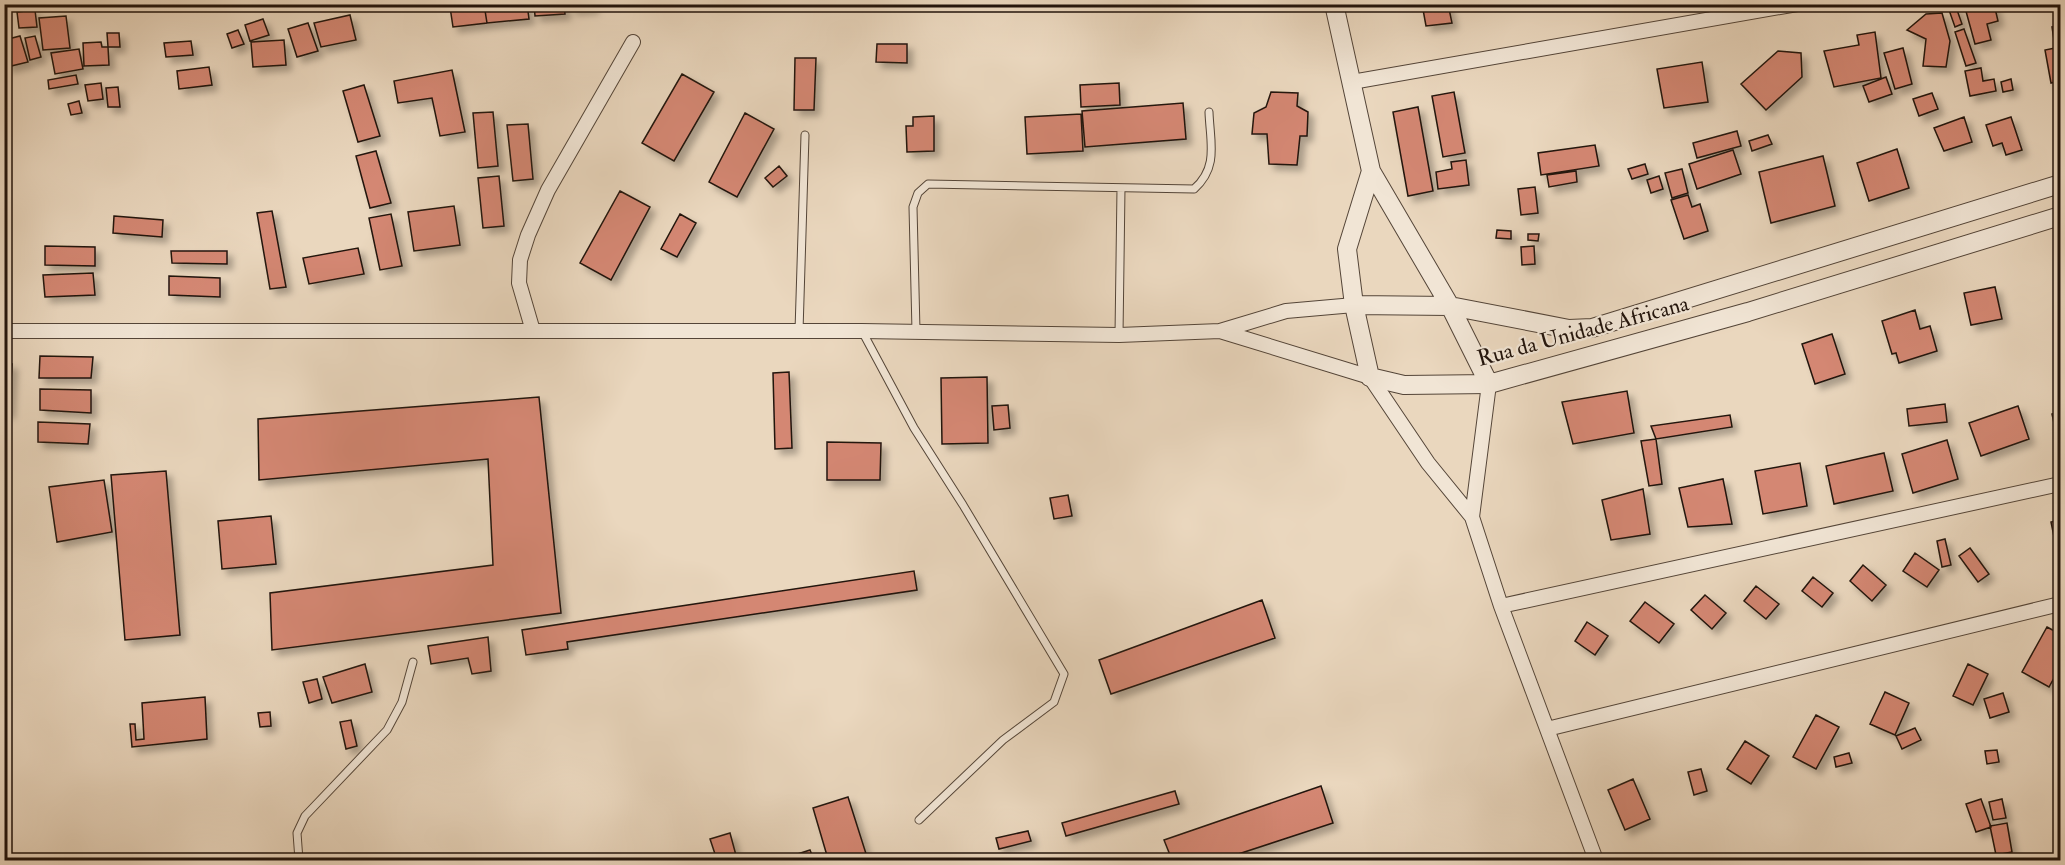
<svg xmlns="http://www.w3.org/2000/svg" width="2065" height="865" font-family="'IM FELL Double Pica',serif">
<defs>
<filter id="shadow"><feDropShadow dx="5.5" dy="5.5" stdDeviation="3" flood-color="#0004"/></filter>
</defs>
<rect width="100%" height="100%" fill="#ead7be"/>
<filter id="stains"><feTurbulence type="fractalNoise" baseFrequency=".00333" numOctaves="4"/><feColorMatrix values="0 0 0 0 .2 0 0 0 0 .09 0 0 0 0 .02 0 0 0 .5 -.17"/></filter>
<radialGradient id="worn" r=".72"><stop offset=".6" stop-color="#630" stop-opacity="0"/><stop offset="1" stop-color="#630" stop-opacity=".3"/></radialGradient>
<path fill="#d48773" stroke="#22140c" stroke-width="1.5" filter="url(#shadow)" d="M484,4l3,19 -34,4 -3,-20z
M484,4h43l2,15 -42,4z
M534,4h30l1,10 -30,2z
M570,4h23v4l-22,1z
M1422,4h26l4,19 -26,3z
M1964,4h30l4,17 -11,3 4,16 -16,4z
M1956,7l6,17 -7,3 -6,-17z
M35,10l2,17 -18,1 -2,-16z
M1942,13l8,28 -4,26 -23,-1 3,-27 -19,-9 19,-16z
M350,15l6,25 -35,7 -7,-24z
M66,16l4,32 -27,2 -4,-32z
M263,19l6,16 -19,6 -5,-16z
M308,23l10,28 -21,6 -9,-28z
M2060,26v13l-6,1 -2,-13z
M1964,29l12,34 -10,3 -11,-34z
M238,30l6,14 -12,4 -5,-14z
M1875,32l6,46 -47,9 -10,-36 35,-6 -2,-10z
M107,33h12l1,14h-12z
M20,36l8,26 -21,5 -3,-21 5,-1 -1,-6z
M35,36l6,21 -11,3 -5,-22z
M284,40l2,25 -33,2 -2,-25z
M191,41l2,14 -27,2 -2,-14z
M101,42l1,5h6l1,18 -25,1 -1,-23z
M877,44h30v19l-31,-1z
M2060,47v34l-9,2 -6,-33z
M1903,48l9,36 -17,5 -11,-36z
M79,49l4,20 -28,5 -4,-21z
M1778,51l23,2 1,24 -36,33 -25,-26z
M795,58h21l-2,52h-20z
M1702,62l6,40 -44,6 -7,-39z
M209,67l3,18 -33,4 -2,-18z
M1981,68l2,13 11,-2 2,12 -26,5 -5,-25z
M452,70l13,62 -25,4 -8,-38 -34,5 -4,-22z
M682,74l32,18 -40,69 -32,-18z
M76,75l2,9 -29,5 -1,-9z
M1886,77l6,17 -23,8 -6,-16z
M2011,79l2,11 -10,2 -2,-10z
M101,83l2,16 -15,2 -3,-16z
M1119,83l1,22 -39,2 -1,-22z
M364,85l16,51 -22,6 -15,-51z
M118,87l2,20h-12l-2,-19z
M1271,92l27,1 -1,13 11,6 -1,24h-7l-3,29 -28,-1 -2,-30h-15l2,-21 12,-6z
M1454,92l11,61 -22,4 -11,-61z
M1932,93l6,16 -19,7 -6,-17z
M79,101l3,12 -11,2 -3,-11z
M1183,103l3,36 -101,8 -3,-36z
M1418,107l15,84 -25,5 -15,-84z
M493,112l5,54 -20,2 -5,-55z
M745,113l29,16 -37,68 -28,-15z
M1081,114l2,37 -56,3 -2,-37z
M934,116v35l-27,1 -1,-26h7v-9z
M1964,117l8,25 -28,9 -10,-23z
M2011,117l11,33 -16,5 -4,-12 -9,3 -7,-21z
M528,124l5,55 -20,2 -6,-56z
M1737,131l4,15 -44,12 -4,-15z
M1768,135l4,9 -20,7 -3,-10z
M1595,145l4,21 -58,9 -3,-22z
M1897,149l12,39 -40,13 -12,-38z
M1733,150l8,24 -44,15 -8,-25z
M376,151l15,52 -21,5 -14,-52z
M1823,156l12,50 -64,17 -12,-51z
M1466,160l3,25 -31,4 -2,-17 16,-3 -1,-7z
M1645,164l3,10 -16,5 -4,-10z
M779,166l8,10 -14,11 -8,-9z
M1682,169l6,24 -16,5 -7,-25z
M1576,171l1,11 -28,5 -2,-12z
M499,176l5,50 -21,2 -5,-50z
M1659,176l4,13 -12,4 -4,-13z
M1535,187l3,26 -17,2 -3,-26z
M620,191l30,16 -39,73 -31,-17z
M1688,195l4,12 8,-3 8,27 -24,8 -13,-39z
M454,206l6,39 -46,6 -6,-39z
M272,211l14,76 -16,2 -13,-76z
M391,214l11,52 -22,4 -11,-52z
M680,214l16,9 -19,34 -16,-8z
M114,216l49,4 -1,17 -49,-4z
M1497,230l14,1v8l-15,-1z
M1528,234h11l-1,7 -10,-1z
M45,246l50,1v19l-50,-1z
M1534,246l1,18 -13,1 -1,-18z
M358,248l6,26 -55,10 -6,-26z
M171,251h56v13l-55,-1z
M2060,263v26l-6,-24z
M93,273l2,22 -50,2 -2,-22z
M169,276l51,2v19l-51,-2z
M1995,287l7,32 -31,6 -7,-32z
M1915,310l5,19 10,-3 7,25 -38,12 -3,-10 -4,1 -10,-33z
M1832,334l13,40 -30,10 -13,-40z
M40,356l53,1 -2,21h-52z
M4,363l8,1 -3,49 -5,-1z
M789,372l3,76 -17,1 -2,-76z
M987,377l1,66 -46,1 -1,-66z
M40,389l51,1v23l-51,-3z
M1627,391l7,42 -61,11 -11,-42z
M539,397l22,216 -289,37 -2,-57 223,-28 -5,-106 -229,21 -1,-61z
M1945,404l2,18 -38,4 -2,-17z
M1008,405l2,23 -16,2 -2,-24z
M2018,406l11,33 -48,17 -12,-33z
M2060,412v38l-8,-36z
M1730,415l2,12 -76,12 -5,-13z
M38,422l52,2 -2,20 -50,-2z
M1656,439l6,45 -13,2 -8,-45z
M1947,440l11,39 -45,14 -11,-39z
M827,442l54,1 -1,37h-53z
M1884,453l9,38 -59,13 -8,-38z
M1800,463l7,43 -44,8 -8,-43z
M166,471l14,164 -55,5 -14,-165z
M1723,479l9,45 -44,3 -9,-39z
M104,480l8,52 -55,10 -8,-55z
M1643,489l7,45 -39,6 -9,-40z
M1068,495l4,21 -18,3 -4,-21z
M271,516l5,48 -54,5 -4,-48z
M2060,520v36h-2l-7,-34z
M1945,539l6,26 -9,2 -5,-26z
M1970,548l19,26 -11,8 -19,-26z
M1915,553l24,17 -12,17 -24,-16z
M1863,565l23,20 -14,16 -22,-20z
M914,571l3,19 -350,52 1,7 -42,6 -4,-25z
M1813,577l20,16 -11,14 -20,-16z
M1756,586l23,18 -13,15 -22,-18z
M1705,595l21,18 -14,16 -21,-19z
M1262,600l13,38 -164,56 -12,-34z
M1645,602l29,22 -15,19 -29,-22z
M1587,622l21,14 -13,19 -20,-14z
M2047,627l13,7v33l-11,20 -27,-15z
M488,637l3,34 -19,3 -4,-16 -37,6 -3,-18z
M365,664l7,28 -40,11 -9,-26z
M1968,664l20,10 -15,31 -20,-9z
M317,679l5,20 -13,4 -6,-21z
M1885,692l24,11 -14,32 -25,-11z
M2003,693l6,19 -19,6 -6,-19z
M205,697l2,42 -75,8 -2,-23h5l1,16 8,-1 -2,-36z
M270,712l1,14 -11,1 -2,-14z
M1816,715l23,12 -23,42 -23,-12z
M351,720l6,26 -11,3 -6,-27z
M1915,728l6,12 -19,9 -6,-13z
M1745,741l24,15 -18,28 -24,-15z
M1997,750l2,12 -12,2 -2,-13z
M1849,753l3,10 -16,4 -2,-10z
M1701,769l6,22 -13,4 -6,-23z
M1633,779l17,40 -25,11 -17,-40z
M1321,786l12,37 -113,37h-48l-8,-20z
M1175,791l4,13 -113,32 -4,-13z
M848,797l20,63h-44l4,-1 -15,-51z
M1981,799l10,28 -15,5 -10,-28z
M2002,799l4,19 -13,2 -4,-18z
M2007,823l5,29 -16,3 -6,-29z
M1028,831l3,10 -32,8 -3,-11z
M730,833l7,26 -20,1 -7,-21z
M810,850l4,10h-35z
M935,855l1,5h-22z"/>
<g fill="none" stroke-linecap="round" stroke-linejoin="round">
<g stroke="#544538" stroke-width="9">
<path id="service" d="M799,331l6,-196
M862,331l52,97 49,77 101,169 -10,28 -51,38 -84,80
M916,331l-3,-124 5,-14 10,-9 266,5c25,-22 16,-47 15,-77
M1119,335l2,-147
M299,860l-2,-27 8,-17 82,-86 15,-28 11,-40"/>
</g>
<g stroke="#544538" stroke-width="16">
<path id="minor" d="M1352,82l445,-78
M4,331h858l257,4 101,-4 66,-20 68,-6
M533,331l-14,-48 1,-23 8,-25 20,-45 85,-148
M1220,331l150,46 58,86 44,54 29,89 95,254
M1472,517l17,-133
M1501,606l559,-122
M1547,729l513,-125"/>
</g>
<g stroke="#544538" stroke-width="20">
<path id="tertiary" d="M1334,4l37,167 79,135 39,78
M1371,171l-24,78 7,56 16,72 34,8 85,-1 259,-72 312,-96
M1354,305l96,1 119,23 23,-1 468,-144"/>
</g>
<use href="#service" stroke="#f1e5d5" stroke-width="7"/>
<use href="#minor" stroke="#f1e5d5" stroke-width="14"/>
<use href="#tertiary" stroke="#f1e5d5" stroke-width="18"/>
</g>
<g text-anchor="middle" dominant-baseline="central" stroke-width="4.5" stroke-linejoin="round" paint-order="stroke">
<g font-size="22" fill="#22140c" stroke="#f1e5d5">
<text transform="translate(1583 331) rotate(-15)">Rua da Unidade Africana</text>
</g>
</g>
<rect width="2065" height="865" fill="none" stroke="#ead7be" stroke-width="24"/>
<rect x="6" y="6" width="2053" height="853" fill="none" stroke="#22140c" stroke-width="3"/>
<rect x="12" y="12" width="2041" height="841" fill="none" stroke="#22140c" stroke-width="1.5"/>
<rect width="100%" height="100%" filter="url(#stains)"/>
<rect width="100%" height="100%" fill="url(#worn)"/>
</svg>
